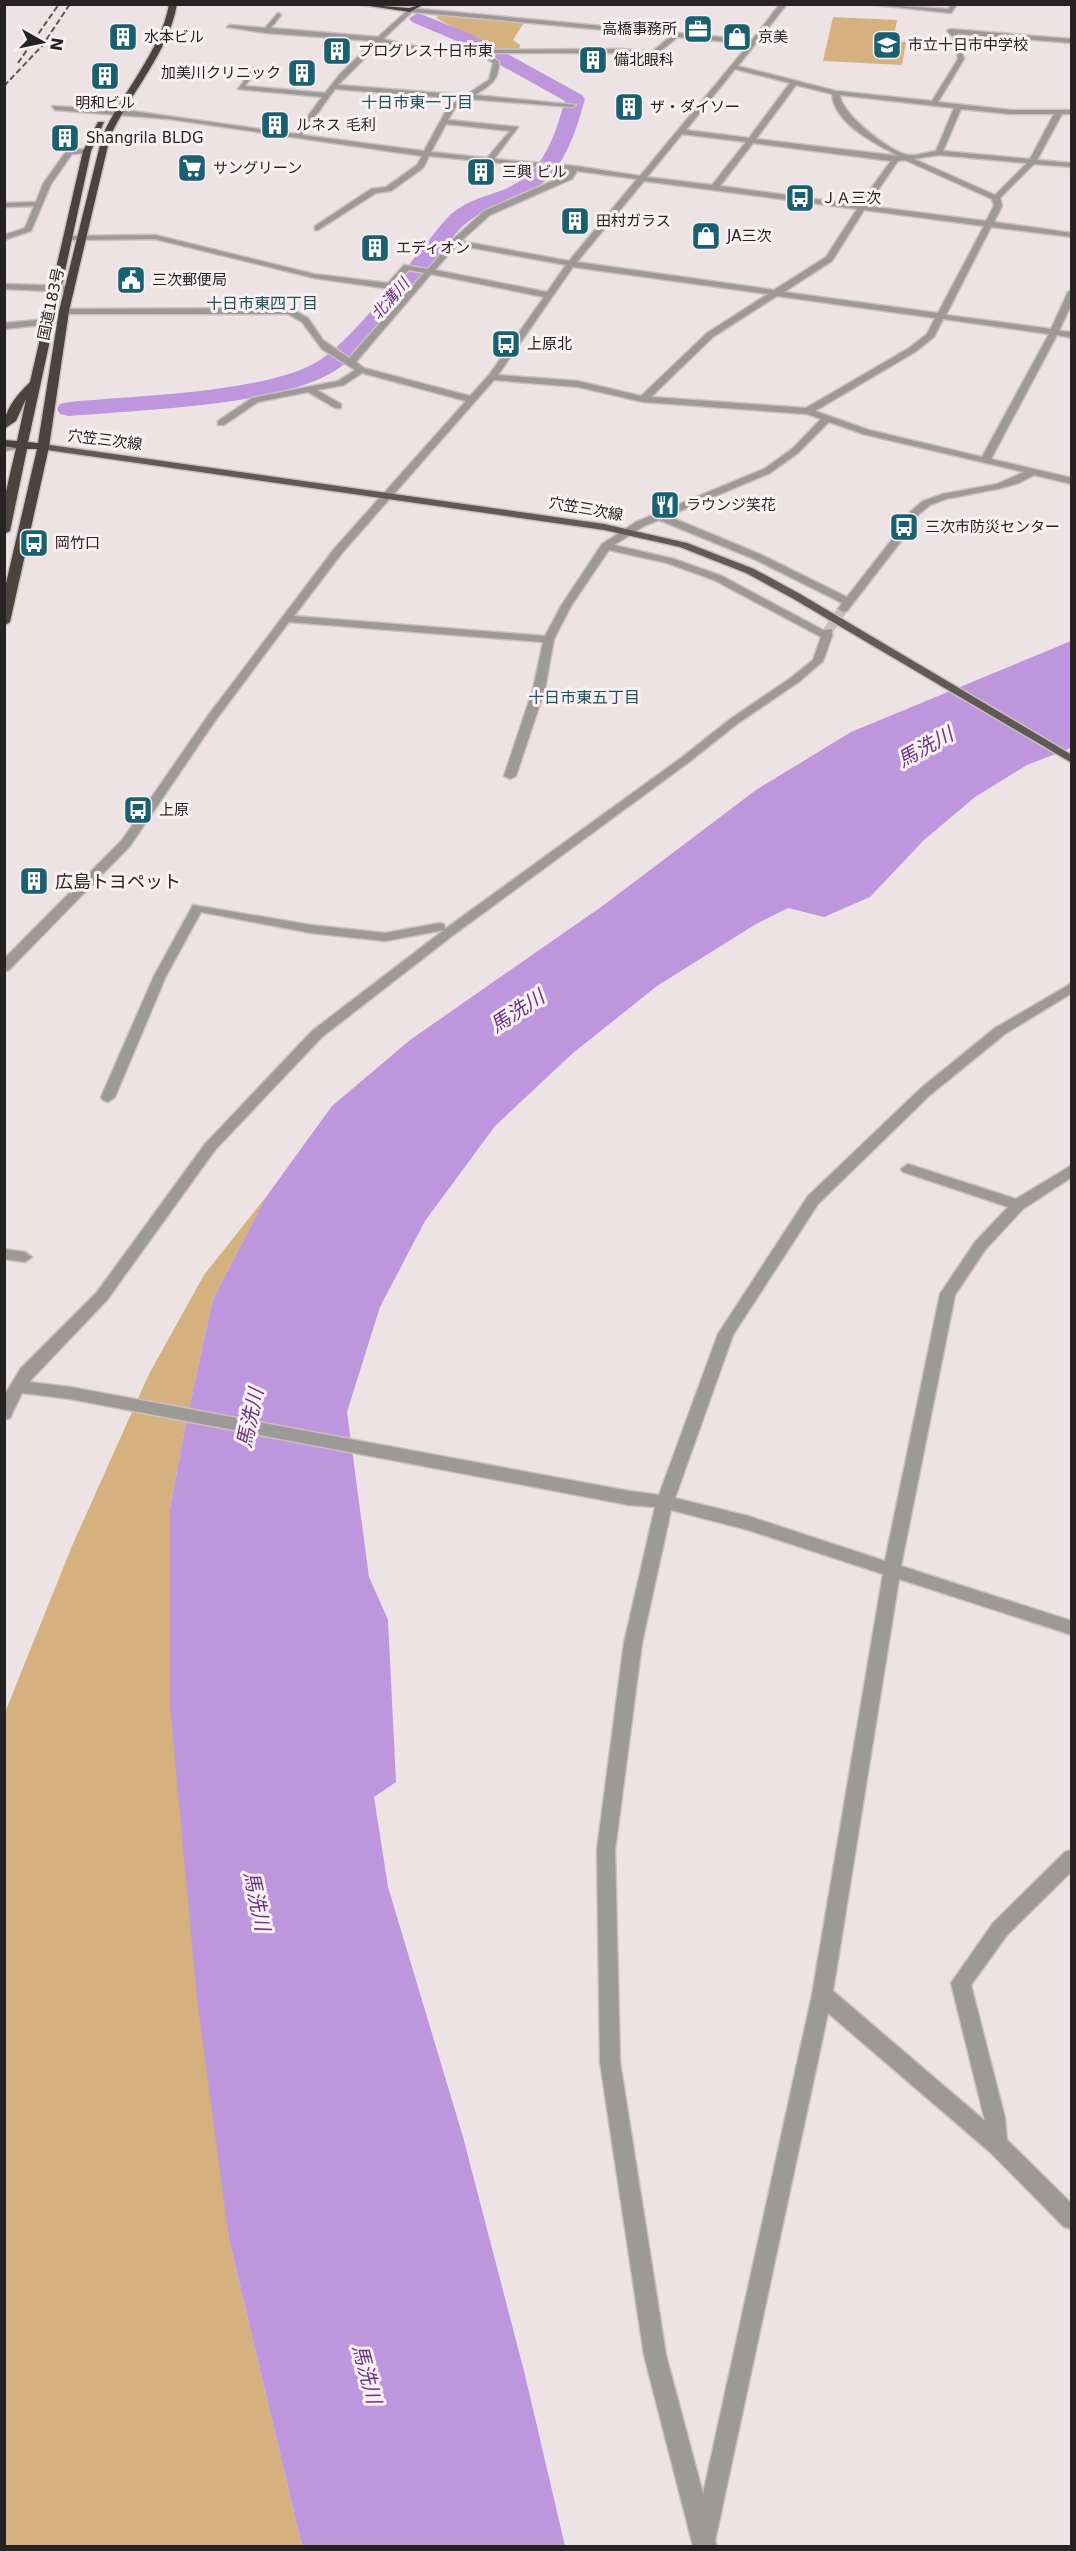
<svg xmlns="http://www.w3.org/2000/svg" width="1076" height="2551" font-family="'DejaVu Sans','Noto Sans JP',sans-serif">
<rect width="100%" height="100%" fill="#eee3e4"/>
<path fill="#d4b17e" d="M442,13l83,8 -12,19 7,5 -1,4h-25l-58,-31z
M833,17l64,3 -4,21 13,1 -4,23 -79,-4z
M266,1197l-53,102 -27,124 -16,86 59,730 73,307h-297l-1,-831 68,-169 77,-172 55,-99z"/>
<path fill="#be96dd" d="M1071,641v107l-44,17 -52,32 -51,43 -54,57 -46,20 -36,-9 -32,16 -99,62 -84,67 -78,73 -70,95 -45,86 -33,105 22,165 19,43 8,162 -22,15 14,90 75,250 62,238 40,171h-263l-73,-307 -32,-240 -27,-294v-196l16,-86 27,-124 53,-102 66,-91 78,-66 191,-133 155,-117 95,-58z"/>
<g fill="none" stroke-linecap="round" stroke-linejoin="round">
<path fill="#be96dd" fill-rule="evenodd" d="M418,13l53,21 111,61 3,4c-12,42 -24,82 -69,100 -19,7 -36,12 -52,26 -10,9 -17,21 -26,31 -29,36 -62,85 -99,112 -52,38 -203,42 -270,48l-9,-2 -3,-5 3,-5 9,-2c62,-6 206,-9 254,-44 39,-29 69,-75 101,-111 8,-11 16,-22 26,-32 16,-14 33,-18 53,-25 41,-17 50,-50 62,-89l-106,-59 -47,-20 -3,-4z"/>
<path stroke="#c6bdbe" stroke-width="10" stroke-dasharray="10 4.5" stroke-linecap="butt" d="M828,631l15,-22"/>
<g stroke="#cac0c1" stroke-width="3">
<path id="minor" d="M780,4h7l-49,62 98,25 96,10 26,-42 -5,-22 -6,-6 3,-2 122,10v4l-115,-9 7,25 -26,43 73,8h61v4h-10l-25,46 35,3v4l-38,-3 -34,34 2,8 -8,16 78,11v4l-81,-10 -45,88 105,14 17,-37 4,-2v13l-13,28 13,1v6l-15,-3 -66,124 81,19v6l-38,-9 -15,8 -17,5 -56,11 -16,6 -12,10 -9,16 -62,80 -4,1 -5,-3 4,-6 -88,-44 -95,-39 -15,6 -30,19 60,14 48,17 101,54 9,-1v7l-9,25 -23,20 -63,43 -48,38 -237,174 -130,101 -107,113 -108,150 -78,82 41,5 559,104 30,4 59,-161 90,-138 112,-107 75,-61 77,-45v10l-67,41 -75,61 -112,109 -85,131 -58,163 73,18 137,45 55,-267 35,-52 33,-35 -105,-35 -2,-3 7,-5 108,35 56,-34v12l-49,32 -38,41 -30,45 -54,271 171,55v14l-173,-56 -66,412 152,130 -34,-138 42,-60 72,-71 7,-2v21l-65,64 -36,50 34,133 2,22 65,64v25l-8,-2 -74,-75 -162,-139 -113,528 2,5h-24l-49,-191 -44,-293 -3,-212 27,-207 31,-136 -26,-2 -559,-106 -48,-6 -12,25 -6,2v-24l17,-28 76,-76 108,-148 107,-113 132,-101 -59,11 -74,-8 -110,-21 -35,64 -51,121 -7,5 -5,-2 -2,-3 53,-121 39,-71 118,20 74,8 55,-10 4,1 1,5 236,-171 48,-38 63,-43 21,-17 8,-23 -107,-57 -47,-17 -58,-13 -38,56 -17,33 -9,50 -29,87 -6,3 -6,-3 29,-87 10,-47 -254,-20 -74,99 -85,125 -121,124 -5,1v-12l118,-119 85,-123 127,-168 132,-148 -104,-28 -18,12 -27,5 24,14v4h-6l-27,-16 -50,10 -34,23h-6v-4l34,-23 86,-17 17,-11 -33,-21 -20,-27 -14,-8h-224l-4,-3 1,-2 229,-1 18,10 15,22 26,18 75,-85 -15,-3 -19,19 -76,-11 -159,-39 -87,1h-3v-4l90,-1 159,39 74,9 16,-18 24,4 24,-29 32,-29 82,-36 4,-5 -141,-14 -6,12 -32,23 -15,2 -58,37h-3v-4l56,-37 15,-2 31,-22 5,-9 -253,-37 -114,-9 -3,-4 80,5 163,23 27,-37 -84,-8 15,-21 5,1 -13,17 80,7 15,-19 34,-33 -108,-8 -39,-6 3,-2 35,3 13,-15 3,2 -10,13 107,9 32,-29 342,32zM412,12l259,24 -19,16 -31,-3 -144,1v2l16,11 -4,17 -23,15 -128,-10 42,-42 47,8v-2l-44,-10zM678,37l71,7 -109,132 -65,-10 -81,-7 24,-32 -70,-7 7,-12 14,-9 103,8 4,-2 -101,-10c14,-9 24,-14 24,-33l-12,-9h134l33,3zM735,69l55,14 -41,55 -63,-8zM796,85l36,9c2,30 44,50 67,62l-143,-17zM335,89l125,10 -12,8 -24,44 -122,-16zM840,95l114,13 -18,43c-8,1 -20,5 -28,4 -18,-3 -67,-41 -68,-60zM961,109l50,5h43l-24,45 -87,-8zM446,124l64,7 -23,27 -56,-6zM682,134l64,8 -34,43 -65,-8zM753,143l138,18 -32,44 -139,-19zM939,155l88,8 -32,32 -81,-36zM905,160l87,39 2,7 -8,15 -119,-15 31,-45zM577,171l60,8 -68,82 -108,-20 29,-26 82,-36zM644,181l213,28 -31,48 -52,33 -197,-28zM864,210l120,16 -46,87 -154,-21 48,-31zM457,245l109,20 -19,27 -112,-22zM573,267l195,27 -61,39 -66,63 -63,-15 -80,-6zM431,274l113,23 -55,78 -19,21 -106,-28 -8,-6zM777,296l158,22 -8,16 -18,14 -103,60 -155,-11 62,-60zM943,319l106,15 -67,123 -113,-27 -54,-19 100,-59 19,-15zM494,380l84,7 65,15 164,12 14,5 -29,30 -28,20 -128,53 -34,22 -41,62 -16,30 -251,-20 48,-63zM829,422l34,12 161,38 -27,12 -54,10 -20,7 -13,11 -9,16 -54,69 -85,-42 -94,-39 102,-43 28,-20zM671,1510l77,20 135,44 -71,421 -109,499 -37,-139 -46,-293 -5,-212 27,-207z
M868,4l81,5 2,-5h6l-6,9z
M90,149v4l-18,1 -21,30 -20,47 -27,9v-5l21,-7 9,-22 -30,1v-4l32,-1 7,-18 24,-34z
M4,284l66,2 4,3 -4,3 -66,-3z
M48,319l3,1v4l-47,5v-6z
M23,442l3,1v4l-22,4v-6z
M4,1249l21,3 7,5 -7,5 -21,-3z"/>
</g>
<g stroke="#cac0c1" stroke-width="3">
<path id="major" d="M43,444l561,80 83,19 67,26 46,25 272,161v8l-280,-165 -46,-25 -66,-26 -76,-17 -564,-81 -2,-2z"/>
</g>
<g stroke="#cac0c1" stroke-width="3">
<path id="highway" d="M169,4h8c-8,48 -47,89 -67,133l-41,174 -20,136 -39,175 -6,4v-34l33,-143h-10l-17,82 -6,3v-34l12,-52 -12,-2v-6l13,1 9,-42 -10,22 -12,8c0,-19 12,-33 26,-47l53,-231 15,-29h6l-13,29 -63,291 10,1 21,-132 43,-174c19,-44 59,-85 67,-133z
M356,4l53,4 15,-4 -14,8z"/>
</g>
<use href="#minor" fill="#9d9997" fill-rule="evenodd"/>
<use href="#major" fill="#605956" fill-rule="evenodd"/>
<use href="#highway" fill="#4b4340" fill-rule="evenodd"/>
<path stroke="#5c5657" stroke-width="2" stroke-dasharray="6 3" stroke-linecap="butt" d="M18,63l41,-59
M4,86l38,-40 28,-42"/>
</g>
<defs>
<g id="office-square" transform="scale(1.5)"><rect x="-9" y="-9" width="18" height="18" rx="4" fill="#196170" stroke="#fbf0f1"/><path d="M-6-3h4V-5.5h4V-3h4V5H-6ZM-1-4.5V-3h2v-1.5ZM-6 0V1H6V0Z" fill="#fff"/></g>
<g id="building-square" transform="scale(1.5)"><rect x="-9" y="-9" width="18" height="18" rx="4" fill="#196170" stroke="#fbf0f1"/><path d="M-4-6H4V6H1V3H-1V6H-4ZM-2.5-4.3h1.7v1.8h-1.7ZM.8-4.3h1.7v1.8H.8ZM-2.5-1h1.7V.8h-1.7ZM.8-1h1.7V.8H.8Z" fill="#fff"/></g>
<g id="shop-square" transform="scale(1.5)"><rect x="-9" y="-9" width="18" height="18" rx="4" fill="#196170" stroke="#fbf0f1"/><path d="M-5-2.5h2.3a2.7 3.5 0 0 1 5.4 0H5L5.5 6h-11ZM-1.5-2.5h3a1.5 2.3 0 0 0-3 0Z" fill="#fff"/></g>
<g id="school-square" transform="scale(1.5)"><rect x="-9" y="-9" width="18" height="18" rx="4" fill="#196170" stroke="#fbf0f1"/><path d="M0-5L7-2L0 1L-7-2ZM-4 1L0 2.5L4 1V4Q0 6-4 4Z" fill="#fff"/></g>
<g id="supermarket-square" transform="scale(1.5)"><rect x="-9" y="-9" width="18" height="18" rx="4" fill="#196170" stroke="#fbf0f1"/><path d="M-6-5.5h2.5l.6 2H6L4.5 2H-2.5L-4.4-4H-6ZM-1.5 3.2a1.3 1.3 0 1 0 .1 0ZM3 3.2a1.3 1.3 0 1 0 .1 0Z" fill="#fff"/></g>
<g id="bus-square" transform="scale(1.5)"><rect x="-9" y="-9" width="18" height="18" rx="4" fill="#196170" stroke="#fbf0f1"/><path d="M-5-6H5V4H4V6H2V4H-2V6H-4V4H-5ZM-3.5-4V0h7V-4ZM-3.5 1.2v1.5H-2V1.2ZM2 1.2v1.5H3.5V1.2Z" fill="#fff"/></g>
<g id="civic-square" transform="scale(1.5)"><rect x="-9" y="-9" width="18" height="18" rx="4" fill="#196170" stroke="#fbf0f1"/><path d="M-.6-6.5H3V-4.5H.6V-3L4-1V1h2V6H-6V1h2V-1L-.6-3ZM-1.2 2.5V6h2.4V2.5Z" fill="#fff"/></g>
<g id="restaurant-square" transform="scale(1.5)"><rect x="-9" y="-9" width="18" height="18" rx="4" fill="#196170" stroke="#fbf0f1"/><path d="M-5-6h1v4h1v-4h1v4h1v-4h1v5L-1.5 .5V6h-2V.5L-5-1ZM5-6V6H3V1.5H1.5Q1.5-4 5-6Z" fill="#fff"/></g>
</defs>
<g fill-rule="evenodd">
<use href="#office-square" x="698" y="29"/>
<use href="#building-square" x="123" y="37"/>
<use href="#shop-square" x="737" y="37"/>
<use href="#school-square" x="887" y="45"/>
<use href="#building-square" x="337" y="51"/>
<use href="#building-square" x="593" y="60"/>
<use href="#building-square" x="302" y="73"/>
<use href="#building-square" x="105" y="76"/>
<use href="#building-square" x="629" y="107"/>
<use href="#building-square" x="275" y="125"/>
<use href="#building-square" x="65" y="138"/>
<use href="#supermarket-square" x="192" y="168"/>
<use href="#building-square" x="481" y="172"/>
<use href="#bus-square" x="800" y="198"/>
<use href="#building-square" x="575" y="221"/>
<use href="#shop-square" x="706" y="236"/>
<use href="#building-square" x="375" y="248"/>
<use href="#civic-square" x="131" y="280"/>
<use href="#bus-square" x="506" y="344"/>
<use href="#restaurant-square" x="665" y="505"/>
<use href="#bus-square" x="904" y="527"/>
<use href="#bus-square" x="34" y="543"/>
<use href="#bus-square" x="138" y="810"/>
<use href="#building-square" x="34" y="881"/>
</g>
<g text-anchor="middle" dominant-baseline="central" stroke-width="6" stroke-linejoin="round" paint-order="stroke">
<g font-size="15" fill="#272324" stroke="#fbf0f1" text-anchor="start">
<text x="677" y="29" text-anchor="end">高橋事務所</text>
<text x="144" y="37">水本ビル</text>
<text x="758" y="37">京美</text>
<text x="908" y="45">市立十日市中学校</text>
<text x="358" y="51">プログレス十日市東</text>
<text x="614" y="60">備北眼科</text>
<text x="281" y="73" text-anchor="end">加美川クリニック</text>
<text x="105" y="103" text-anchor="middle">明和ビル</text>
<text x="650" y="107">ザ・ダイソー</text>
<text x="296" y="125">ルネス 毛利</text>
<text x="86" y="138">Shangrila BLDG</text>
<text x="213" y="168">サングリーン</text>
<text x="502" y="172">三興 ビル</text>
<text x="821" y="198">ＪＡ三次</text>
<text x="596" y="221">田村ガラス</text>
<text x="727" y="236">JA三次</text>
<text x="396" y="248">エディオン</text>
<text x="152" y="280">三次郵便局</text>
<text x="527" y="344">上原北</text>
<text x="686" y="505">ラウンジ笑花</text>
<text x="925" y="527">三次市防災センター</text>
<text x="55" y="543">岡竹口</text>
<text x="159" y="810">上原</text>
</g>
<g font-size="15" fill="#272324" stroke="#fbf0f1">
<text transform="translate(51 304) rotate(-78)">国道183号</text>
<text transform="translate(105 440) rotate(7)">穴笠三次線</text>
<text transform="translate(586 509) rotate(10)">穴笠三次線</text>
</g>
<g font-size="16" fill="#1a525e" stroke="#fbf0f1">
<text x="417" y="102">十日市東一丁目</text>
<text x="262" y="303">十日市東四丁目</text>
<text x="584" y="697">十日市東五丁目</text>
</g>
<g font-size="16" font-style="italic" fill="#673488" stroke="#fbf0f1">
<text transform="translate(390 299) rotate(-49)">北溝川</text>
</g>
<g font-size="18" fill="#272324" stroke="#fbf0f1" text-anchor="start">
<text x="55" y="881">広島トヨペット</text>
</g>
<g font-size="20" font-style="italic" fill="#673488" stroke="#fbf0f1">
<text transform="translate(925 747) rotate(-29)">馬洗川</text>
<text transform="translate(517 1011) rotate(-33)">馬洗川</text>
<text transform="translate(250 1418) rotate(-78)">馬洗川</text>
<text transform="translate(257 1901) rotate(78)">馬洗川</text>
<text transform="translate(367 2374) rotate(75)">馬洗川</text>
</g>
</g>
<rect width="1076" height="2551" fill="none" stroke="#272324" stroke-width="12"/>
<g transform="translate(42 42) rotate(99)" stroke="#fbf0f1" stroke-width="4.5" paint-order="stroke">
<path d="M0-4.5L10 22L0 15L-10 22Z" fill="#272324"/>
<text y="-9" font-size="16" font-weight="bold" text-anchor="middle" fill="#272324">N</text>
</g>
</svg>
